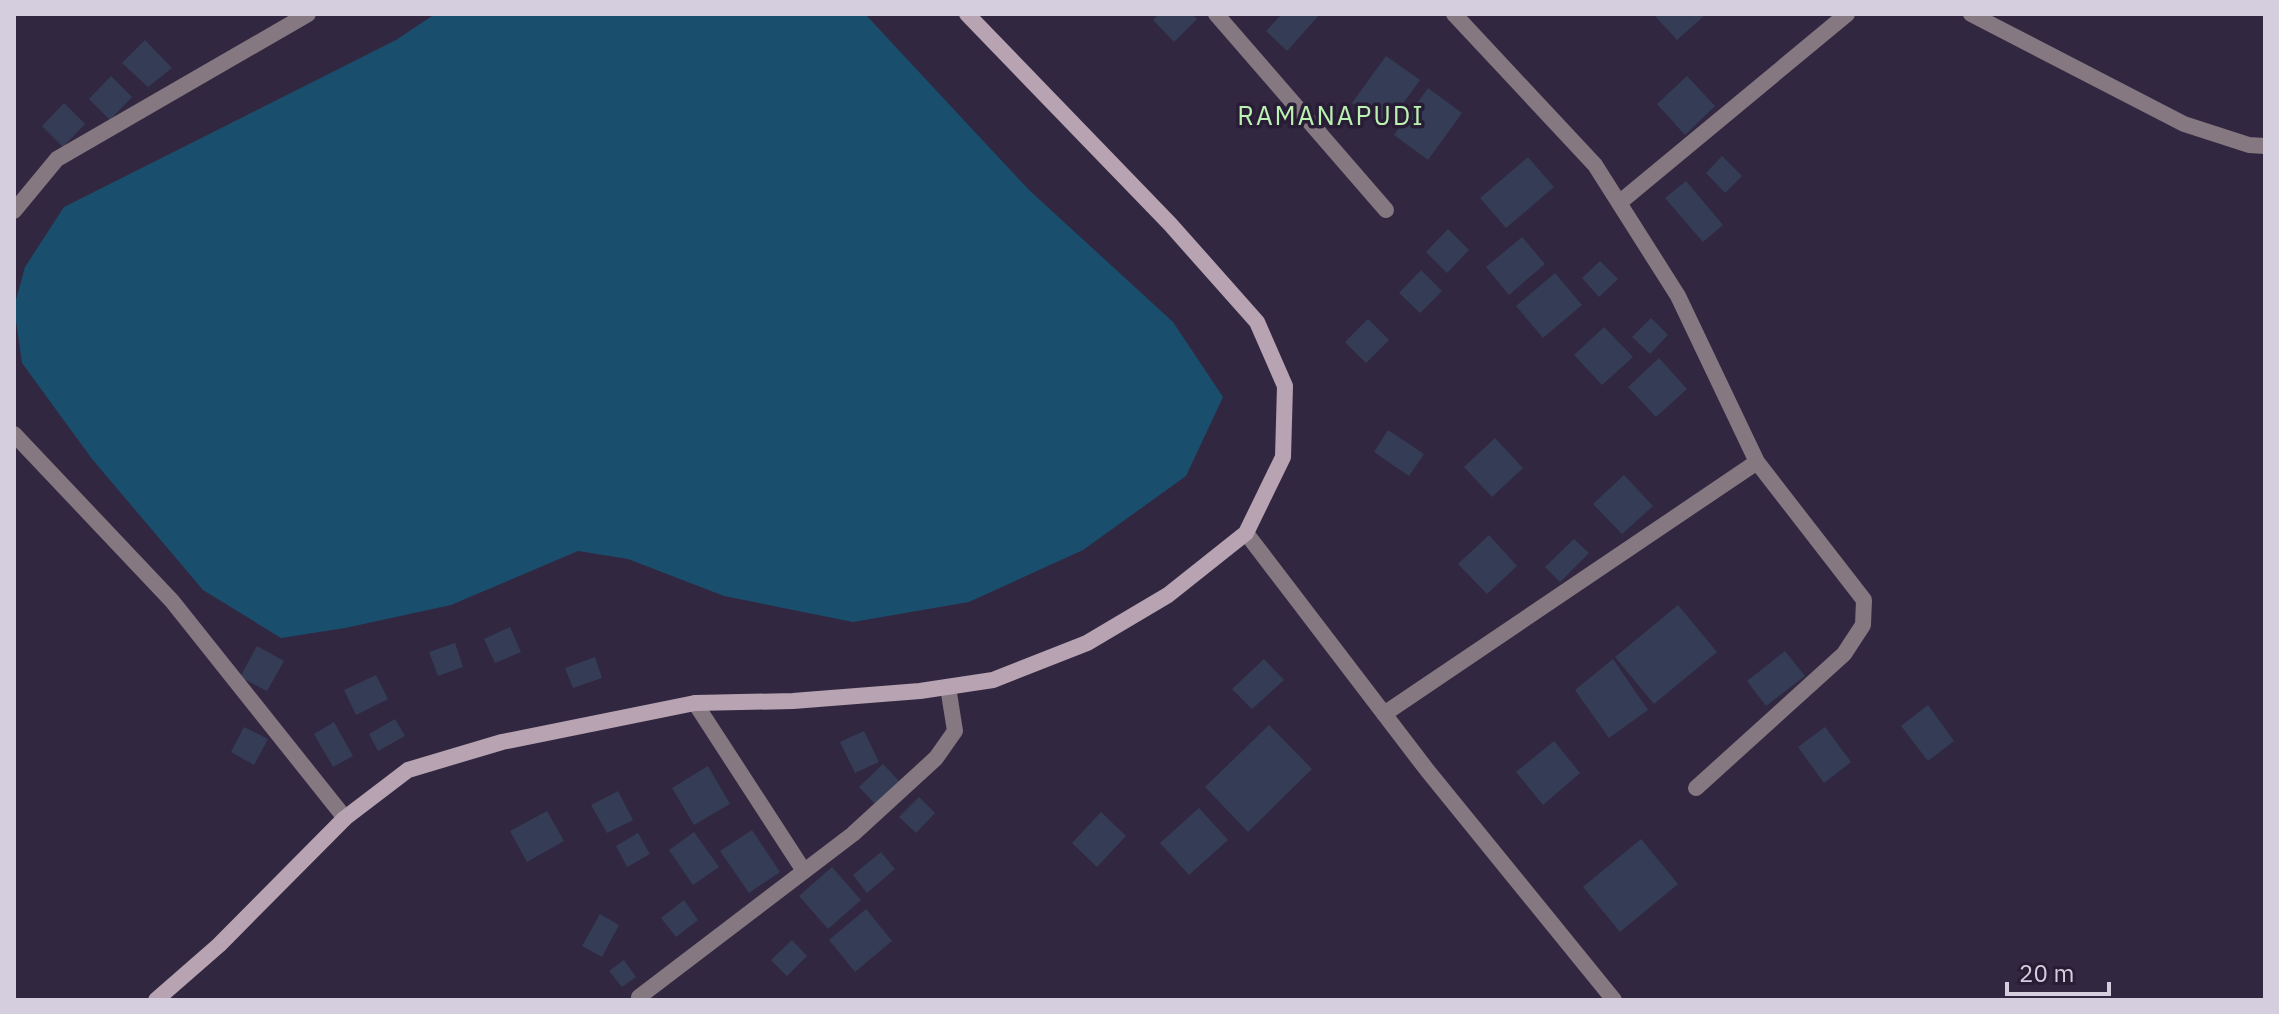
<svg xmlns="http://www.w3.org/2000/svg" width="2279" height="1014" font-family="'IBM Plex Sans',sans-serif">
<rect width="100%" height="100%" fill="#322740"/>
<path fill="#1a4e6d" d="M435,14h430l164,176 144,132 50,75 -37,79 -103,74 -114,52 -116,20 -129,-26 -96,-37 -50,-8 -127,54 -106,23 -64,10 -78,-48 -111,-131 -70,-96 -8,-56 11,-40 39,-60 332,-167z"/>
<path fill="#343c56" d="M1159,14h33l5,5 -23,23 -21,-22z
M1282,14h38l-33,37 -21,-20z
M1653,14h53l-29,26z
M145,40l27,28 -24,19 -26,-24z
M1386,56l34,24 -34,47 -34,-24z
M111,76l21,21 -22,23 -21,-21z
M1687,76l28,30 -30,29 -28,-31z
M1428,88l34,25 -34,47 -34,-25z
M64,103l21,21 -22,23 -21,-21z
M1722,156l20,20 -17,17 -19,-20z
M1528,157l26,30 -48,41 -26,-30z
M1686,181l37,44 -20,17 -38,-44z
M1448,229l21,21 -22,23 -21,-21z
M1522,237l23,27 -36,31 -23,-28z
M1600,261l18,18 -19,18 -17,-19z
M1421,270l21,21 -22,22 -21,-20z
M1555,273l27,32 -39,33 -27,-32z
M1651,318l17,17 -18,19 -18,-17z
M1368,319l21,21 -23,23 -21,-21z
M1604,327l29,30 -31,28 -28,-30z
M1659,358l28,31 -31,28 -28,-30z
M1388,430l36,24 -15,22 -35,-24z
M1495,438l28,30 -31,29 -28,-30z
M1624,475l29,31 -31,28 -29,-30z
M1489,535l28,31 -30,28 -29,-30z
M1574,539l15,14 -29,29 -15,-15z
M1678,605l39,47 -63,52 -39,-47z
M510,627l11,25 -26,11 -11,-24z
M455,643l8,24 -25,9 -9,-24z
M257,646l27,15 -17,30 -27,-14z
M1785,651l20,25 -39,30 -19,-25z
M595,657l7,21 -29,10 -8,-20z
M1264,659l20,21 -32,29 -20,-20z
M1613,659l35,51 -39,28 -34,-48z
M376,675l12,24 -32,16 -12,-25z
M1928,705l26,36 -26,20 -27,-35z
M395,719l10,17 -27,15 -9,-17z
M334,722l19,34 -20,11 -19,-33z
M1269,725l43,44 -64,63 -43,-45z
M244,727l24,12 -14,26 -23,-13z
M1825,727l26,35 -27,21 -26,-36z
M864,731l15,31 -24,11 -15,-31z
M1554,741l26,32 -37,32 -27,-33z
M883,764l16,17 -24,23 -16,-17z
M708,766l22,38 -36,21 -22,-37z
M618,791l15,29 -26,13 -16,-28z
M919,797l16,16 -19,20 -17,-16z
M1199,808l29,32 -39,35 -29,-32z
M547,811l17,30 -37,21 -17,-31z
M1101,812l25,24 -29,31 -25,-24z
M752,830l28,42 -31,21 -29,-42z
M694,832l25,35 -26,18 -24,-35z
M638,833l12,21 -23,13 -11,-21z
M1641,839l37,45 -58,48 -37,-45z
M881,852l14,17 -28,24 -14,-18z
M832,867l29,33 -33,29 -29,-33z
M684,900l14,20 -22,17 -15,-19z
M866,909l26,32 -37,31 -26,-32z
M600,914l19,11 -17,32 -20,-11z
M792,940l15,16 -20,20 -16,-16z
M624,960l12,17 -14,10 -13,-16z"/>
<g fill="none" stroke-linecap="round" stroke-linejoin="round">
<path stroke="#857881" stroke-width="16" d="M1216,14l170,196
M1454,14l141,151 83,131 79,166 107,138 -1,25 -19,29 -148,134
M1971,14l213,110 65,21 16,1
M1619,203l228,-189
M14,211l43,-52 251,-145
M14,434l158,167 173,217
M1246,533l181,237 187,230
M695,703l109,168
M1384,714l373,-252
M639,997l214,-163 83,-76 19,-27 -7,-44"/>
<path stroke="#b7a3b1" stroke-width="16" d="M156,1000l63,-55 126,-127 63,-48 94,-28 193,-39 98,-2 127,-10 73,-11 94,-37 81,-48 78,-62 37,-76 2,-71 -28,-64 -87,-98 -203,-210"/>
</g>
<g text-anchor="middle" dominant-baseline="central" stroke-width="7" stroke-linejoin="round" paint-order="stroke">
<g font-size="26" letter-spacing="2" fill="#bbf1b2" stroke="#281d35">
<text x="1331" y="115">RAMANAPUDI</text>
</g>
</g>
<rect width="2279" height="1014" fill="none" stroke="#d5cede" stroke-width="32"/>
<path d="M2007 982v12h102v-12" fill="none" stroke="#d5cede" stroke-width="4"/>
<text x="2019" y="982" font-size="24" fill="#d5cede" stroke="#281d35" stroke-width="6" paint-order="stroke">20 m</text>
</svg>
